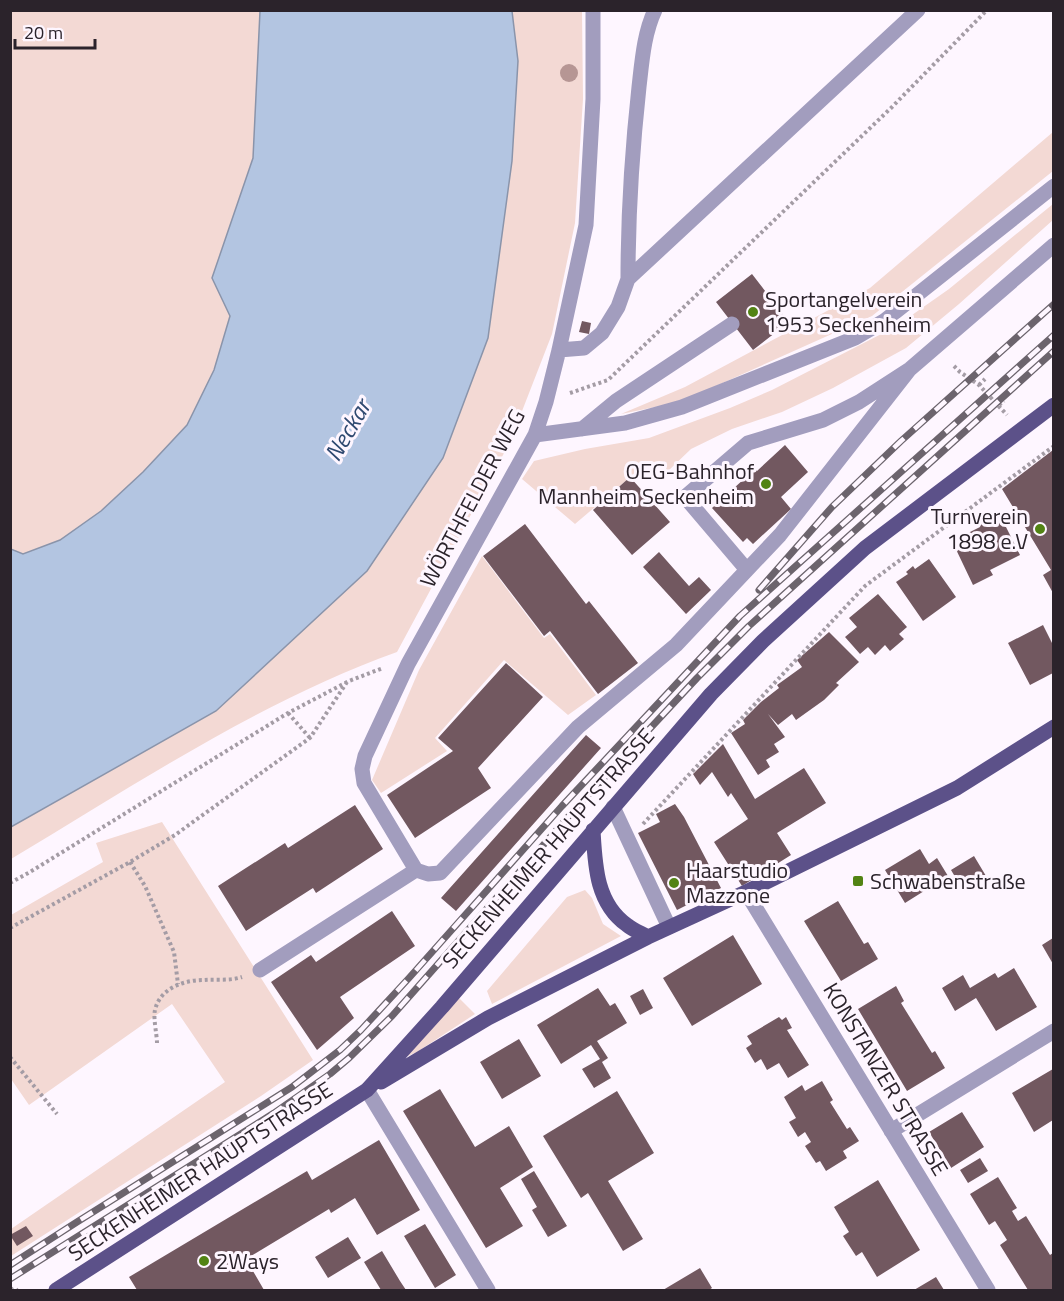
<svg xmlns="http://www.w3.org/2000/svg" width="1064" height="1301" font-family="'Titillium Web',sans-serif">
<rect width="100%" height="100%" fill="#fef6ff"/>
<path fill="#f3d9d4" d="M10,11h572l1,88 -8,124 -23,111 -42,108 -113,210c-137,49 -262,133 -386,207v-32l205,-116 -205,-19z
M1053,132v39l-181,145 -192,86 -59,12 64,-27 185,-99z
M1053,204v16l-94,84 -53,44 -73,40 -51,24 -50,17 -41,20 -24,23 -13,5 -12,-10 -67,57 -53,-45 12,-18 51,-12 64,-11 81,-30 42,-18 123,-63 54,-38z
M482,556l62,82 6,-4 46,61 -28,20 -64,-55 -69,78 12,13 -66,42 -9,-13 47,-110z
M162,822l151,238 -52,36 -250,160v-27l214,-147 -53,-78 -143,101 -18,-26v-164l92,-53 -7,-19z
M585,890l7,8 11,26 18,12 -129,68 -5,-13 80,-94z
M454,993l21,21 -58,38 -16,7z"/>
<path fill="#b3c5e1" stroke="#8a94aa" stroke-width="1.5" d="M260,11h252l6,50 -6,100 -24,177 -45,120 -76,113 -151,140 -205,116v-278l12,5 37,-14 41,-29 42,-39 44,-47 27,-55 16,-54 -18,-38 41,-120z"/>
<path fill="#725860" d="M752,274l37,48 -36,28 -37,-48z
M582,321l9,2 -2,11 -10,-2z
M785,445l23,27 -27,25 10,12 -38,35 -6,-6 -4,4 -31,-34 43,-39 2,2z
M1053,450v143l-10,-18 8,-5 -49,-81z
M630,477l40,45 -38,33 -39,-45z
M999,513l21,42 -30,15 3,5 -20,10 -21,-44 28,-14 -1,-4z
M525,524l61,80 3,-3 49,62 -40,31 -48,-63 -6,5 -61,-80z
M659,552l30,34 10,-9 12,13 -25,24 -43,-47z
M929,559l27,38 -33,24 -27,-39 12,-8 -2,-2 7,-6 2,3z
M878,594l29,33 -8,7 5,5 -14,12 -5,-6 -10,10 -7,-8 -8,7 -15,-17 12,-10 -8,-9z
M1043,625l10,20v28l-23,12 -22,-42z
M829,632l30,30 -23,21 3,2 -15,15 -28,20 -4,-6 -14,11 -10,-11 17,23 -11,7 5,8 -13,8 4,7 -12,8 -27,-42 14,-9 -2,-4 18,-18 18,-14 -2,-3 25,-18 -5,-7z
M506,663l37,34 -65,71 13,20 -76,50 -28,-43 66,-44 -15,-13z
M586,735l15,13 -145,163 -15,-13z
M723,744l32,55 49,-31 22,35 -49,30 14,22 -49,31 -28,-44 34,-23 -17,-26 -3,4 -16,-25 -12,13 -7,-11z
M675,804l9,13 37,71 -44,22 -39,-77 22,-11 -4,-8z
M355,805l28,44 -67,44 -3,-5 -67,43 -28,-45 67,-43 3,5z
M920,849l9,15 8,-6 11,18 -43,27 -20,-33z
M974,856l12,20 -23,14 -12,-20z
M838,901l26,43 4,-2 10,17 -37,22 -37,-60z
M392,911l23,35 -75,51 14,21 -37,32 -46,-68 40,-27 5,7z
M733,935l29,49 -70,42 -29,-48z
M1053,938v26l-11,-19z
M1014,968l23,39 -41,24 -20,-33 -21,13 -13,-23 21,-13 7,13 25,-15 3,5z
M896,986l8,15 -3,2 31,50 3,-2 10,17 -38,23 -49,-82z
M598,988l12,18 5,-3 12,20 -30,18 11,17 -6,4 9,16 -17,10 -12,-19 18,-10 -9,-14 -30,19 -24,-39z
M643,989l10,19 -13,7 -10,-19z
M779,1017l3,3 4,-3 6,11 -5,2 22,35 -21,13 -9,-15 -12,7 -6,-11 -6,4 -9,-15 6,-4 -5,-8z
M519,1039l22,37 -39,23 -22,-37z
M1053,1069v51l-19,12 -22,-39z
M822,1081l11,19 -3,2 17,27 3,-2 9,14 -16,10 4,7 -21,13 -6,-10 -4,2 -11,-17 6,-4 -6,-10 -7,5 -9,-15 7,-4 -12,-21 18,-12 3,6z
M440,1089l35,58 34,-21 24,41 -33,21 23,38 -37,22 -83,-137z
M617,1091l37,62 -46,28 35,58 -20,12 -35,-58 -7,5 -38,-62z
M962,1112l22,35 -33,21 -22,-36z
M379,1140l41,70 -43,25 -22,-37 -24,15 -2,-4 -83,50 18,31h-68l-1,-1 -2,1h-56l-8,-13 178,-106 5,9z
M980,1158l8,13 -20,12 -8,-13z
M534,1171l33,55 -19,11 -16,-27 5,-3 -16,-28z
M998,1177l19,31 -5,3 6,10 8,-5 24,39 3,-2v37h-25l-28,-45 7,-5 -12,-19 -6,4 -19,-31z
M878,1180l42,70 -43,27 -15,-25 -6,4 -13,-20 6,-4 -15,-25z
M425,1224l31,51 -21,13 -31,-52z
M26,1226l7,10 -16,10 -7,-11z
M348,1237l13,21 -33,20 -13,-21z
M382,1251l18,30 6,9h-25l-17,-28z
M700,1268l12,20 -3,2h-46z
M936,1277l8,13h-30z"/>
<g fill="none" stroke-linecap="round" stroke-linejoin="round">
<path stroke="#a49ca5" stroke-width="4" stroke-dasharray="3 3" stroke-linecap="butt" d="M954,366l6,6 19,13 28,30
M979,385l6,-6
M570,393l38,-13 284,-273 95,-97
M999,405l5,-4
M288,713l22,25
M643,824l222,-238 189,-140
M130,862l15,24 29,66 4,32
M10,883l20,-11 258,-159 61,-32 34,-13
M10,928l120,-66 45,-27 135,-97 37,-56
M157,1043c0,-8 -4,-25 -2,-33 5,-22 29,-30 49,-30 12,-1 26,1 38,-3
M10,1057l47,57
M11,1290l4,-2 2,2"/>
<path stroke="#a29dbe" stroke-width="15" d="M628,279c0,-64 4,-128 11,-192 3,-26 5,-54 16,-77
M559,350l25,-2 18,-15 16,-26 10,-28 290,-269
M582,429l34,-28 116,-77
M535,435l90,-12 57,-16 173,-69 29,-17 170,-135
M747,570l-62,-73 63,-54 75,-23 36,-18 51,-33 144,-124
M613,807l56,120
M416,870l-52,-87 -2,-14 3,-13 43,-92 127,-229 11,-33 13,-52 27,-125 7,-126v-89
M746,892l242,398
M260,970l156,-100 12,4 12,-1 138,-146 98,-82 104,-110 130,-166
M367,1090l121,200
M891,1131l163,-100"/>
<path stroke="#5c5189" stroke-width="15" d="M593,830c2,35 3,73 34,95 6,5 14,8 21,12
M381,1082l107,-64 160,-81 98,-45 211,-104 97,-61
M56,1290l311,-200 75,-83 269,-313 52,-53 102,-93 189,-143"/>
<g stroke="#6c646d" stroke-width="7">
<path id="rail" d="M759,590l73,-83 69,-66 153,-137
M10,1265l67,-43 215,-135 48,-37 21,-20 48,-52 153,-172 178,-190 314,-281
M10,1279l264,-166 56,-39 19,-16 43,-42 184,-208 121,-130 52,-52 305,-275"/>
</g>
<use href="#rail" stroke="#fef6ff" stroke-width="4.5" stroke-dasharray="14" stroke-linecap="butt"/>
</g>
<circle fill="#b69694" cx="569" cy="73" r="9"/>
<g fill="#528314" stroke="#fef6ff" stroke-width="2">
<circle cx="753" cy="312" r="6"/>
<circle cx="766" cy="484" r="6"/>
<circle cx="1040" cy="529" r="6"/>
<rect x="852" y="875" width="12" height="12" rx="3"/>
<circle cx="674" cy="883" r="6"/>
<circle cx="204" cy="1261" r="6"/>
</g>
<g text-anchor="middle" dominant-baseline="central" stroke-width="6" stroke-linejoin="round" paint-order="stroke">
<g font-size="22" fill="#2b232b" stroke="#fef6ff" text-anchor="start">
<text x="765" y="299">Sportangelverein<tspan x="765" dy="25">1953 Seckenheim</tspan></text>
<text x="754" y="471" text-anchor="end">OEG-Bahnhof<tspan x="754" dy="25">Mannheim Seckenheim</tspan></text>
<text x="1028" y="516" text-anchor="end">Turnverein<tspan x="1028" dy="25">1898 e.V</tspan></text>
<text x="686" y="870">Haarstudio<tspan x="686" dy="25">Mazzone</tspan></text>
<text x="870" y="881">Schwabenstraße</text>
<text x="216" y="1261">2Ways</text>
</g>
<g font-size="22" fill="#2b232b" stroke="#fef6ff">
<text transform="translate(472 498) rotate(-62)">WÖRTHFELDER WEG</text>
<text transform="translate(548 848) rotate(-49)">SECKENHEIMER HAUPTSTRASSE</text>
<text transform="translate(886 1079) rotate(59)">KONSTANZER STRASSE</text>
<text transform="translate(200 1171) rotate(-33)">SECKENHEIMER HAUPTSTRASSE</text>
</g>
<g font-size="24" font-style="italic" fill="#2f4970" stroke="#fef6ff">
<text transform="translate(347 430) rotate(-60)">Neckar</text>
</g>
</g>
<rect width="1064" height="1301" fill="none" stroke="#2b232b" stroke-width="24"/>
<path d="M15 39v9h80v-9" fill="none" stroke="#2b232b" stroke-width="3"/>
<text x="24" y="39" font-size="18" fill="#2b232b" stroke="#fef6ff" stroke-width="4.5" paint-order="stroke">20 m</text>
</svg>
